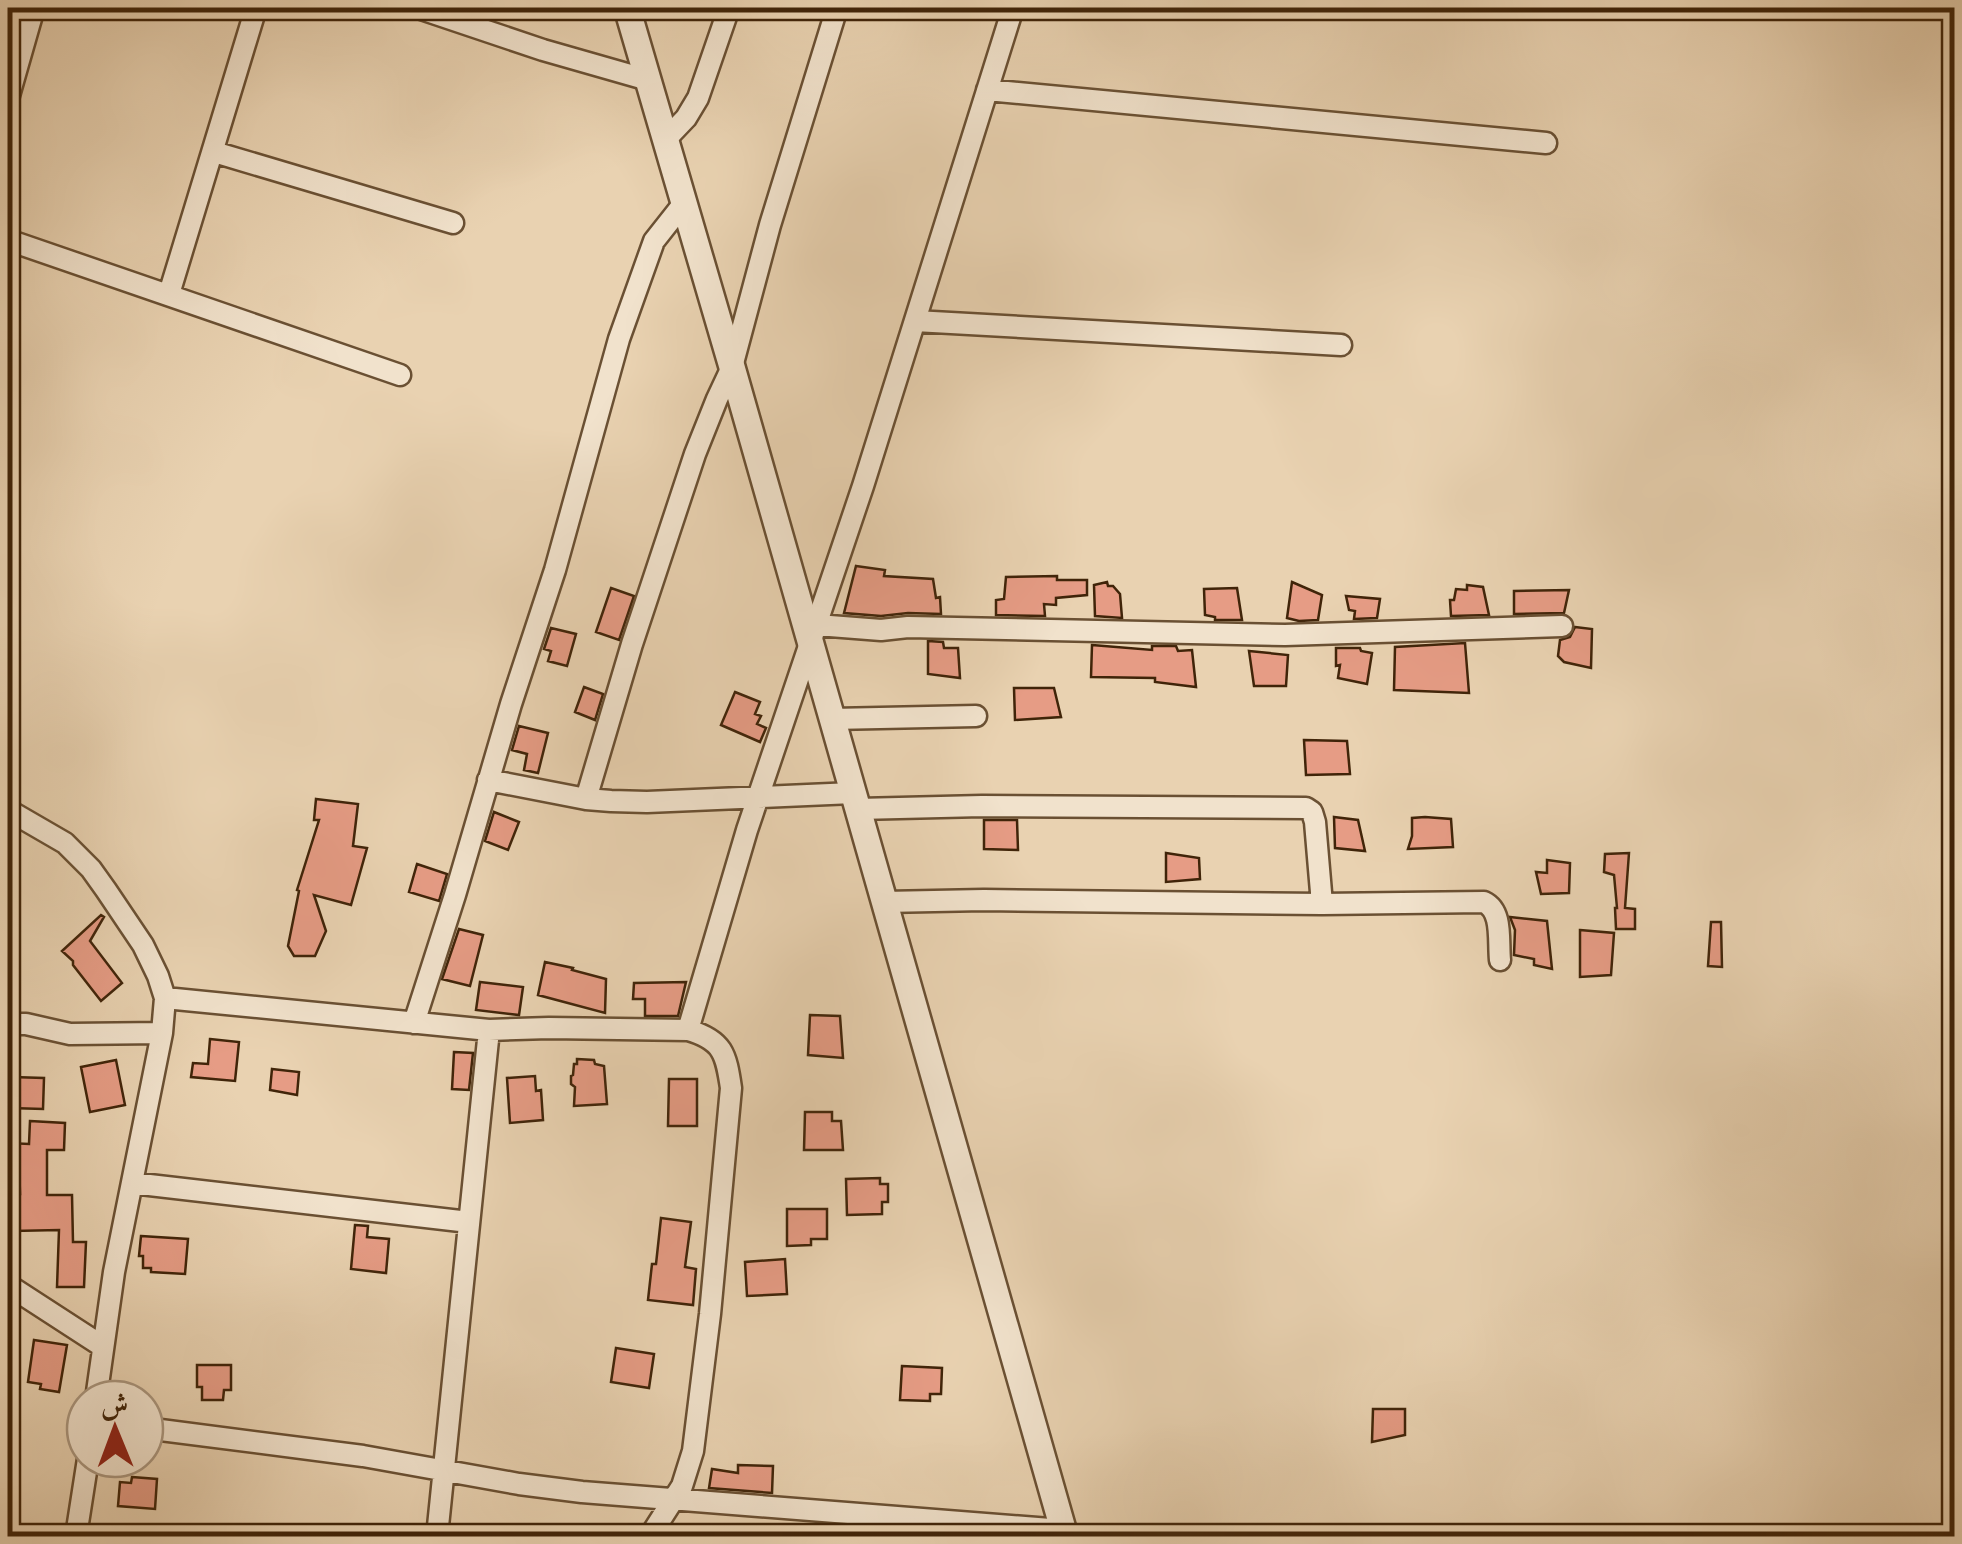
<svg xmlns="http://www.w3.org/2000/svg" width="1962" height="1544" font-family="'IM FELL French Canon',Amiri,serif">
<rect width="100%" height="100%" fill="#e9d2b1"/>
<filter id="stains"><feTurbulence type="fractalNoise" baseFrequency=".002" numOctaves="4"/><feColorMatrix values="0 0 0 0 .2 0 0 0 0 .09 0 0 0 0 .02 0 0 0 .5 -.17"/></filter>
<radialGradient id="worn" r=".72"><stop offset=".6" stop-color="#630" stop-opacity="0"/><stop offset="1" stop-color="#630" stop-opacity=".3"/></radialGradient>
<path fill="#e69c85" stroke="#402409" stroke-width="2.5" d="M856,566l29,4 -1,6 49,3 3,19 4,-1 1,17 -33,-1 -27,3 -37,-3z
M1057,576v4h30v15l-31,3v7l-12,-1 1,12 -49,-1v-15l8,-1 2,-22z
M1107,582l1,4h5l7,8 2,24 -27,-2 -1,-31z
M1292,582l30,13 -4,25 -19,1 -12,-3z
M1467,585l16,2 6,28 -38,1 -1,-16h4l2,-11 11,1z
M611,588l23,8 -15,44 -23,-8z
M1237,588l5,32h-27v-3l-10,-2 -1,-26z
M1569,590l-5,23 -50,1v-23z
M1346,596l34,3 -3,19 -23,1 1,-8 -6,-1z
M1575,627l17,2 -1,39 -27,-6 -6,-6 2,-16 10,-3z
M551,628l25,6 -9,32 -19,-5 3,-10 -7,-2z
M928,641l15,1 1,6h14l2,30 -32,-4z
M1465,643l4,50 -75,-3 1,-43z
M1092,645l60,5v-4h24l2,5 14,-1 4,37 -41,-5v-4l-64,-1z
M1336,648h24l1,3 11,2 -5,31 -29,-6 2,-13 -4,1z
M1249,651l39,4 -2,31h-32z
M584,687l19,7 -8,26 -20,-8z
M1014,688h40l7,29 -46,3z
M735,692l25,10 -5,12 6,2 -4,8 9,4 -6,14 -39,-17z
M519,726l29,7 -10,40 -14,-3 3,-16 -15,-4z
M1304,740l43,1 3,33 -44,1z
M316,799l42,5 -5,42 14,2 -16,57 -37,-10 12,36 -11,25h-21l-6,-10 11,-55 -2,-1 22,-70h-5z
M494,812l25,10 -11,28 -23,-9z
M1334,817l24,3 7,31 -30,-3z
M1425,817l26,2 2,28 -45,2 4,-13v-18z
M984,820h33l1,30 -34,-1z
M1166,853l33,5 1,21 -34,3z
M1629,853l-4,55 10,1v20h-19l-1,-21h2l-3,-33 -10,-3 1,-18z
M1547,860l23,3 -1,30 -28,1 -5,-22 11,1z
M417,864l30,10 -8,27 -30,-9z
M101,915l3,2 -14,24 32,42 -21,18 -28,-36v-4l-11,-10z
M1510,917l37,4 5,48 -18,-4v-6l-20,-4 1,-25z
M1711,922h10l1,45 -14,-1z
M459,929l24,6 -13,51 -28,-7z
M1580,930l34,3 -3,42 -31,2z
M545,962l28,6 -1,2 34,9 -1,34 -67,-18z
M480,982l43,5 -4,28 -43,-5z
M686,982l-8,34h-33v-17h-12l1,-16z
M810,1015l30,1 3,42 -35,-3z
M210,1039l29,3 -4,39 -44,-4 2,-14 15,1z
M454,1052l19,1 -4,37 -17,-1z
M577,1059l17,1 1,4 9,2 3,38 -33,2 1,-19 -4,-3v-8l2,-1 1,-11h3z
M116,1060l9,45 -35,7 -9,-45z
M272,1069l27,3 -2,23 -27,-5z
M535,1076l1,15 5,-1 2,30 -33,3 -3,-45z
M12,1077l32,1 -1,31 -33,-1z
M669,1079h28v47h-29z
M805,1112h27v9h9l2,29h-39z
M30,1121l35,2 -1,27h-17v45h25l1,47h13l-2,45h-27l2,-57 -46,1v-37h7l-1,-32 -11,-1v-18l21,1z
M880,1178v6h8v18h-6v12l-35,1 -1,-36z
M787,1209h40v30h-16v6l-24,1z
M661,1218l30,4 -6,45 11,2 -3,36 -45,-5 4,-36h4z
M355,1225l13,1 -1,11 22,2 -3,34 -35,-4z
M141,1236l47,3 -3,35 -34,-2v-4h-8v-12h-4z
M785,1259l2,35 -40,2 -2,-34z
M34,1340l33,5 -8,47 -19,-3 1,-5 -13,-2z
M616,1348l38,6 -5,34 -38,-6z
M197,1365h34v25h-7l-1,10h-21v-13h-5z
M902,1366l40,2 -1,26h-11v7l-30,-1z
M1373,1409h32v26l-33,7z
M738,1465l35,1 -1,27 -63,-5 3,-19 26,4z
M132,1477l25,2 -2,30 -37,-3 2,-24 11,1z"/>
<g fill="none" stroke-linecap="round" stroke-linejoin="round">
<g stroke="#6a5033" stroke-width="25">
<path id="minor" d="M418,8l125,42 105,30
M987,90l559,53
M8,99l26,-91
M666,139l20,-21 12,-20 31,-90
M214,152l239,71
M8,240l392,135
M169,294l87,-286
M915,321l426,24
M817,625l64,5 27,-3 377,8 277,-9
M832,719l144,-3
M488,780l98,19 25,2 36,1 206,-9
M586,799l46,-155 63,-190 22,-55 15,-32 38,-142 67,-217
M858,809l124,-3 324,2 6,4 3,10 7,82
M8,810l57,33 26,26 15,21 37,55 15,31 7,22 -3,35 -48,239 -18,127
M884,902l100,-2 338,4 162,-2c19,9 14,38 16,58
M165,998l324,32 60,-2 139,2c35,10 38,24 43,58l-21,226 -17,137 -11,35 -32,50
M414,1023l41,-128 56,-191 44,-134 64,-231 35,-98 30,-38
M8,1024h18l44,10 92,-1
M688,1030l59,-200 116,-344 150,-478
M132,1183l337,39
M8,1285l94,61
M145,1428l218,28 156,28 63,8 481,38
M76,1536l12,-77
M437,1536l52,-506"/>
</g>
<g stroke="#6a5033" stroke-width="30">
<path id="tertiary" d="M627,8l105,359 333,1169"/>
</g>
<use href="#minor" stroke="#f1e2cc" stroke-width="20"/>
<use href="#tertiary" stroke="#f1e2cc" stroke-width="25"/>
</g>
<rect width="1962" height="1544" fill="none" stroke="#e9d2b1" stroke-width="40"/>
<rect x="10" y="10" width="1942" height="1524" fill="none" stroke="#402409" stroke-width="5"/>
<rect x="20" y="20" width="1922" height="1504" fill="none" stroke="#402409" stroke-width="2.5"/>
<g transform="translate(115 1429) rotate(359)"><circle r="48" fill="#f1e2cc" stroke="#aa967e" stroke-width="2.5"/>
<path d="M0-8L18 38L0 25L-18 38Z" fill="#8f2418"/>
<text y="-15" font-size="28" font-weight="bold" text-anchor="middle" fill="#402409">ش</text>
</g>
<rect width="100%" height="100%" filter="url(#stains)"/>
<rect width="100%" height="100%" fill="url(#worn)"/>
</svg>
